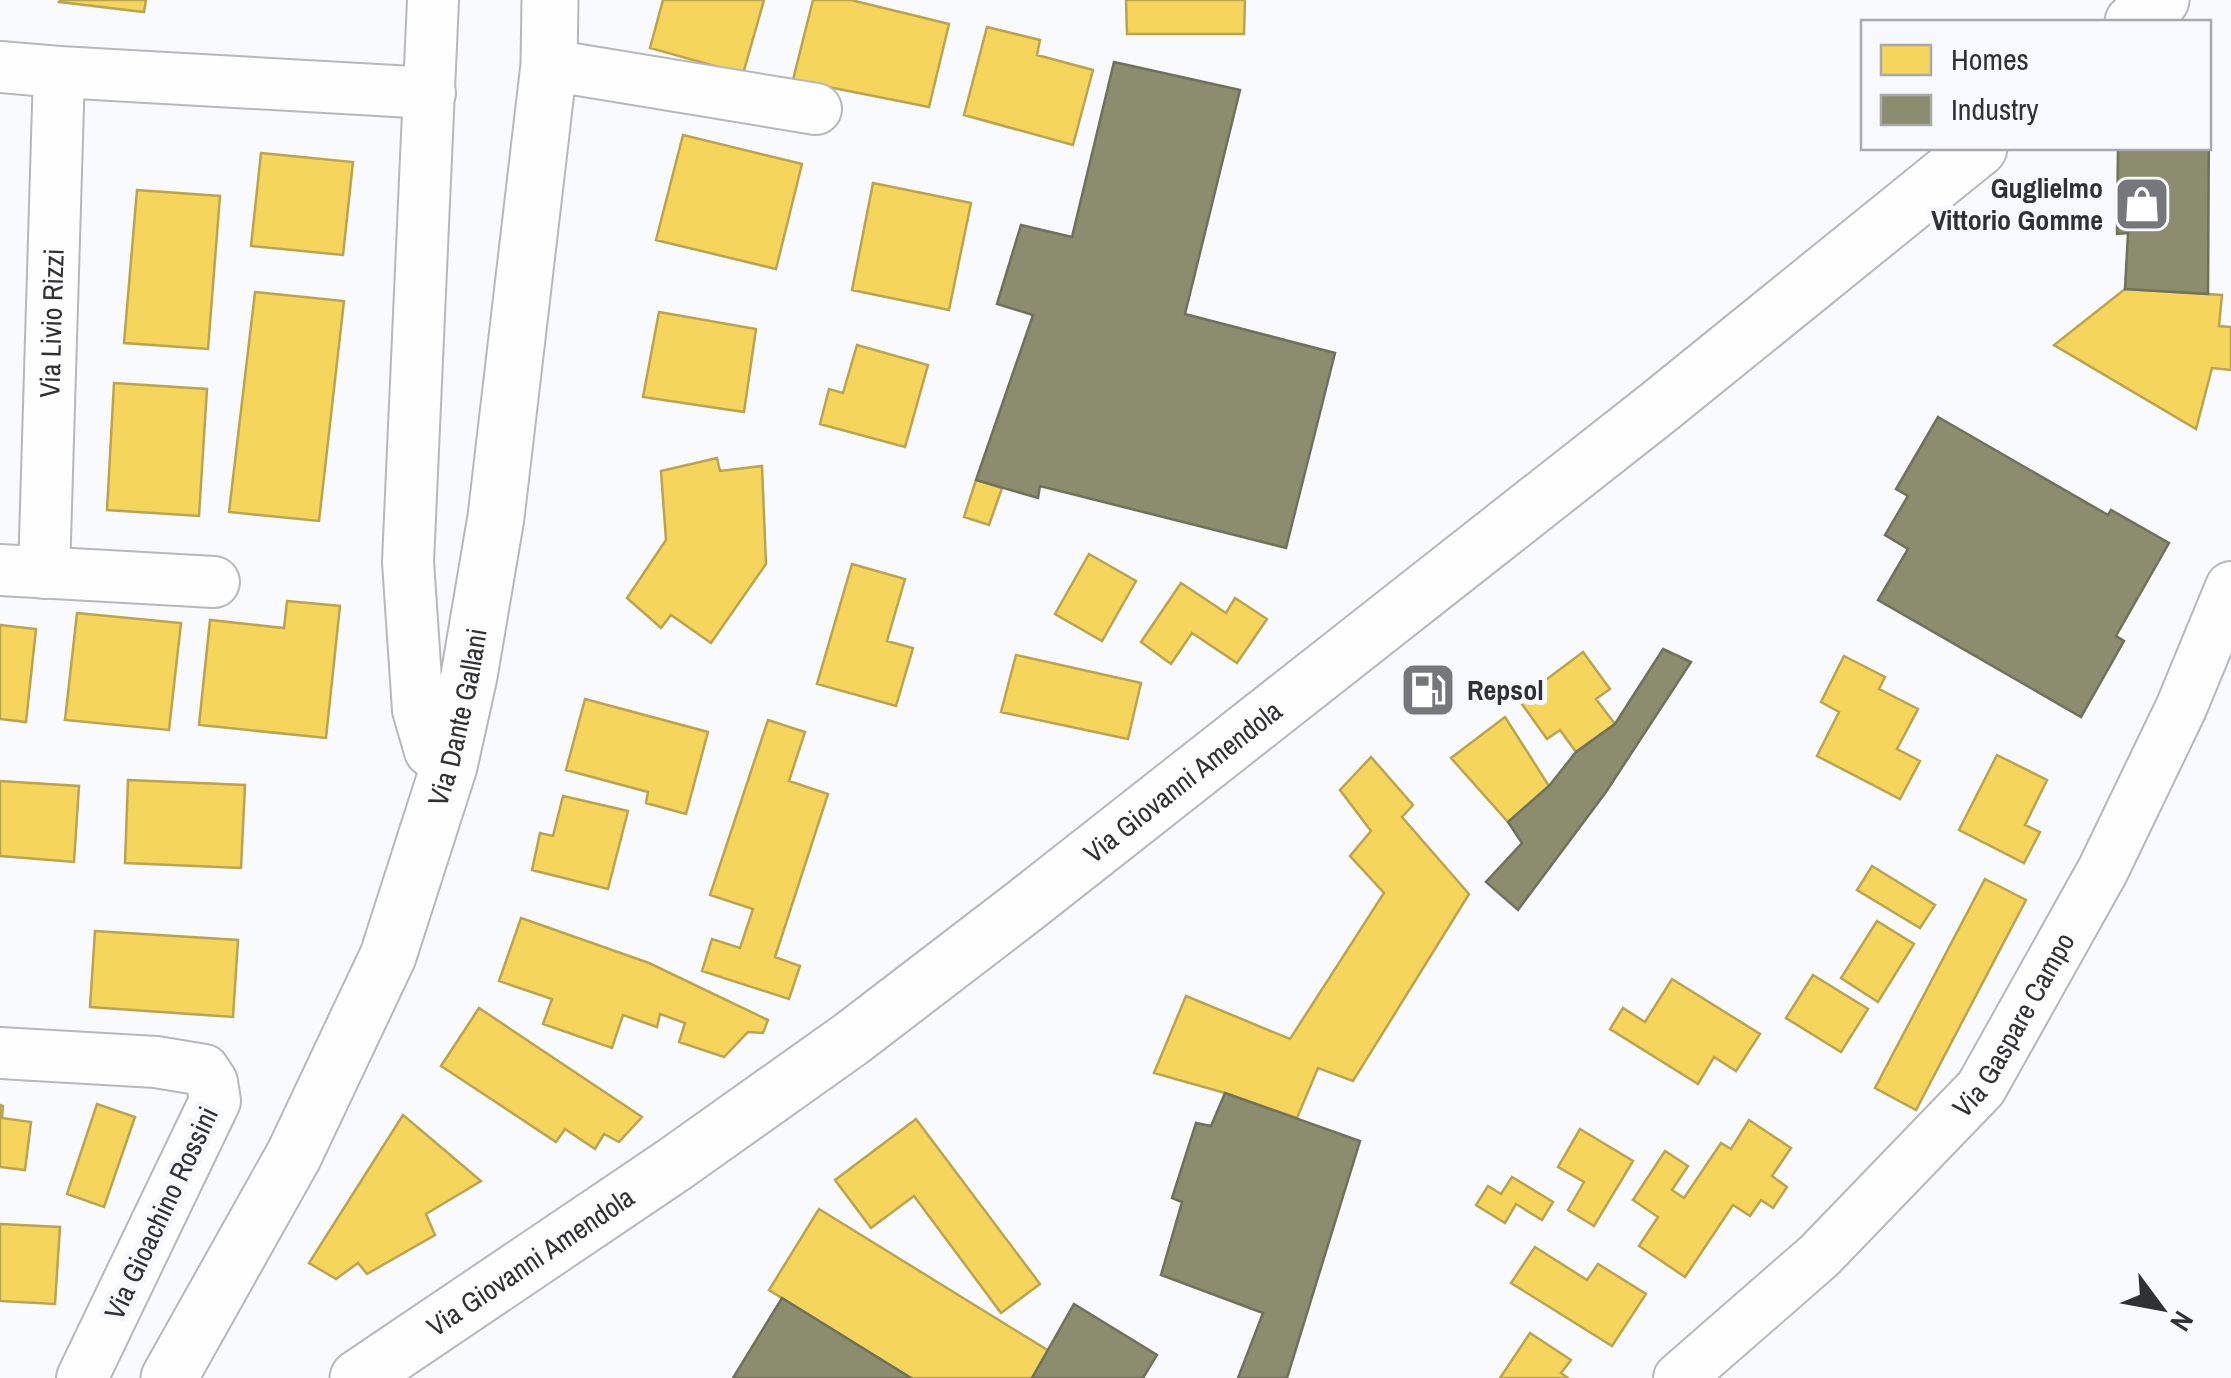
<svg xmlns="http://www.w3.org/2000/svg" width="2231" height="1378" font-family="'Archivo Narrow',sans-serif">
<rect width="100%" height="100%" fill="#f9fafd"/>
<path fill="#f6d55c" stroke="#bba450" stroke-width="2.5" d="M60,0h86l-2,12 -85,-10z
M663,0h101l-21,74 -93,-26z
M813,0h38l98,24 -20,83 -136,-27z
M1126,0h119l-1,34h-117z
M987,27l53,13 -3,15 56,15 -20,75 -109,-30z
M683,135l119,29 -26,105 -120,-29z
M261,153l92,9 -10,93 -92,-9z
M873,183l98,20 -22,107 -97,-20z
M137,190l83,6 -12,153 -84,-6z
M2125,289l97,6 -3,31 12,1v43l-19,-2 -16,61 -142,-84z
M255,292l89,9 -25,220 -90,-9z
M659,312l97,17 -12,83 -101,-15z
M857,345l71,20 -23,82 -85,-23 9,-35 14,4z
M114,383l93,6 -8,127 -92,-6z
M717,458l3,13 42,-5 4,98 -55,79 -40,-28 -10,13 -34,-30 39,-58 -5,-69z
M976,480l26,8 -13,37 -25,-8z
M1089,554l47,27 -34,60 -47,-27z
M852,564l53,15 -18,62 26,7 -17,58 -79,-22z
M1181,583l45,30 9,-15 32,21 -30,44 -45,-30 -21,31 -30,-22z
M287,601l53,5 -14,132 -127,-13 11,-105 74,8z
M77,613l104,10 -12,107 -104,-10z
M0,625l36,4 -10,93 -26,-3z
M1583,652l27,37 -14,10 19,25 -39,28 -16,-22 -13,9 -28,-39z
M1016,655l125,28 -13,56 -127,-27z
M1844,656l41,21 -6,12 39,20 -21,40 23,12 -20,38 -83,-43 22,-44 -18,-10z
M585,699l123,33 -22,82 -40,-11 2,-11 -82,-22z
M1505,717l44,69 -41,36 -57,-64z
M768,720l37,12 -16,49 39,13 -53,163 25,9 -11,33 -87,-28 10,-32 28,9 13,-39 -43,-14z
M1997,755l50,25 -22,45 15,7 -16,31 -65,-33z
M1371,757l42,48 -11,12 67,77 -116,187 -35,-13 -21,50 -72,-25 -71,-20 32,-77 104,43 94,-146 -34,-37 21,-25 -31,-41z
M128,780l117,5 -4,83 -116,-5z
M0,781l79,5 -5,76 -74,-6z
M563,796l65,15 -20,78 -76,-19 8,-37 13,3z
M1872,866l63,39 -15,23 -63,-38z
M1985,879l41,21 -110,210 -41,-22z
M521,918l128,45 119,57 -5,13 -15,-1 -24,25 -45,-15 6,-19 -25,-9 -3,13 -34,-12 -11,33 -69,-24 9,-25 -53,-18z
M1877,921l37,23 -36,58 -37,-24z
M95,931l143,9 -5,77 -143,-10z
M1813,975l55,34 -27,43 -55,-34z
M1672,979l88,55 -24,37 -22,-14 -16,27 -88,-55 13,-21 22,14z
M479,1008l163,109 -23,25 -15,-8 -9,15 -30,-20 -9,13 -115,-76z
M97,1104l38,13 -31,90 -37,-13z
M0,1105l3,1 -1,12 29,4 -6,48 -25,-3z
M403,1115l78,66 -55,33 9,21 -68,39 -9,-11 -22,16 -27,-16z
M916,1119l124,165 -39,29 -87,-117 -43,32 -36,-48z
M1749,1120l42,28 -19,28 15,11 -14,21 -12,-8 -11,16 -17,-11 -48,72 -46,-31 19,-29 -25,-17 32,-49 23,15 -16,24 12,8 37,-55 10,6z
M1580,1129l53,32 -39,65 -26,-16 16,-28 -26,-15z
M1512,1177l41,25 -11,18 -26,-16 -11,19 -29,-18 12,-19 13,8z
M819,1209l230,142 -17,27h-121l-142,-88z
M0,1224l60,3 -5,77 -55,-3z
M1535,1247l52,33 11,-16 48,30 -34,52 -101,-63z
M1530,1333l41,27 -10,13 7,5h-68z"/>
<path fill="#8c8c6e" stroke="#70715c" stroke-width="2.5" d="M1114,62l126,28 -55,224 150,39 -49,195 -246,-62 -2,12 -62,-18 57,-165 -36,-11 24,-79 51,12z
M2208,119h1l-1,175 -83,-5 3,-56 -11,1 1,-86h90z
M1938,417l170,98 3,-5 58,33 -53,93 8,5 -43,76 -203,-117 30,-51 -23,-14 23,-39 -12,-7z
M1663,649l28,13 -85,130 -88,118 -32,-28 36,-39 -14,-21 41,-36 27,-34 39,-28z
M1225,1093l135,48 -73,237h-49l25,-65 -102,-38 21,-73 -10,-4 24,-75 15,3z
M782,1298l129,80h-178z
M1074,1304l83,51 -14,23h-111z"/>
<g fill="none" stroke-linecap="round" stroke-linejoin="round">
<g stroke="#b7b8ba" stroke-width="54">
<g id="street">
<path d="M433,0l-25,562 10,148 12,41 19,15"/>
<path d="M549,65l267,44"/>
<path d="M0,67l59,5 371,21"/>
<path d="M0,570l214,12"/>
<path id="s1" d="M44,573l15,-501"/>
<path d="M0,1053l156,9 48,8 8,12 3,19 -133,277"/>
<path id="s2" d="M1679,1378l140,-122 162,-168 122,-218 78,-162 50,-121"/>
</g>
</g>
<g stroke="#b7b8ba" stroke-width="59">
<g id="secondary">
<path d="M2133,22l28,-22"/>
<path id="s3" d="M169,1378l125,-223 94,-199 61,-190 20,-90 27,-159 53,-452 1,-65"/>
<path id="s4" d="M358,1378l317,-214 176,-125 171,-131 637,-501 320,-259"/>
</g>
</g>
<use href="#street" stroke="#fefeff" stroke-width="50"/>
<use href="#secondary" stroke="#fefeff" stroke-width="55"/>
</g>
<defs>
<g id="shop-square" transform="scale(2.875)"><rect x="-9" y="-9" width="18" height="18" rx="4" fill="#76777a" stroke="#f7f9ff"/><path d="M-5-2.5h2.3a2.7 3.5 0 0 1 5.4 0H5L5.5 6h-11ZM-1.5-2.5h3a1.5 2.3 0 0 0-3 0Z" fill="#fff"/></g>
<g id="fuel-square" transform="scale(2.875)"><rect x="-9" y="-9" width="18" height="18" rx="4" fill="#76777a" stroke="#f7f9ff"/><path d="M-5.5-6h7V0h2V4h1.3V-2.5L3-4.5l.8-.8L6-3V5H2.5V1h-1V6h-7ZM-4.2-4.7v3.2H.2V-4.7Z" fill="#fff"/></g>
</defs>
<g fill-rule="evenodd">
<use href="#shop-square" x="2142" y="204"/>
<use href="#fuel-square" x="1428" y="690"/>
</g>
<g text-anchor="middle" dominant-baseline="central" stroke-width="10" stroke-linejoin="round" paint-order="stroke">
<g font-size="28" font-weight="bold" fill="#303133" stroke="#f7f9ff" text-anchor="end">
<text x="2103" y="188">Guglielmo<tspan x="2103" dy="32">Vittorio Gomme</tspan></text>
<text x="1467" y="690" text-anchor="start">Repsol</text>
</g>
<g font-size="28" fill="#303133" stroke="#f7f9ff">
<text stroke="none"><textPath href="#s1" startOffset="250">Via Livio Rizzi</textPath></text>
<text stroke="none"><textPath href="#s3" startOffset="725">Via Dante Gallani</textPath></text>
<text stroke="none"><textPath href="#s4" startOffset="1018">Via Giovanni Amendola</textPath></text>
<text stroke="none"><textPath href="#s2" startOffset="490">Via Gaspare Campo</textPath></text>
<text transform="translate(161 1213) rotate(-65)">Via Gioachino Rossini</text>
<text stroke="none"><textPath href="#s4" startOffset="208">Via Giovanni Amendola</textPath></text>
</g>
</g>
<rect x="1861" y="20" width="350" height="130" fill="#f7f9ff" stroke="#a7a9ad" stroke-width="2.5"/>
<rect x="1881" y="45" width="50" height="30" fill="#f6d55c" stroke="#a7a9ad" stroke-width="2.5"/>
<text x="1951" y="70" font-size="30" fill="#303133">Homes</text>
<rect x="1881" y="95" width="50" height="30" fill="#8c8c6e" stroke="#a7a9ad" stroke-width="2.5"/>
<text x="1951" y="120" font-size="30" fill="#303133">Industry</text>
<g transform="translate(2161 1308) rotate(122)" stroke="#f7f9ff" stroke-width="8" paint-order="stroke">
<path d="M0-8L18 38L0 25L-18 38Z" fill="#303133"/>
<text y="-15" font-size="28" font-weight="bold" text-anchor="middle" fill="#303133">N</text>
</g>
</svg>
